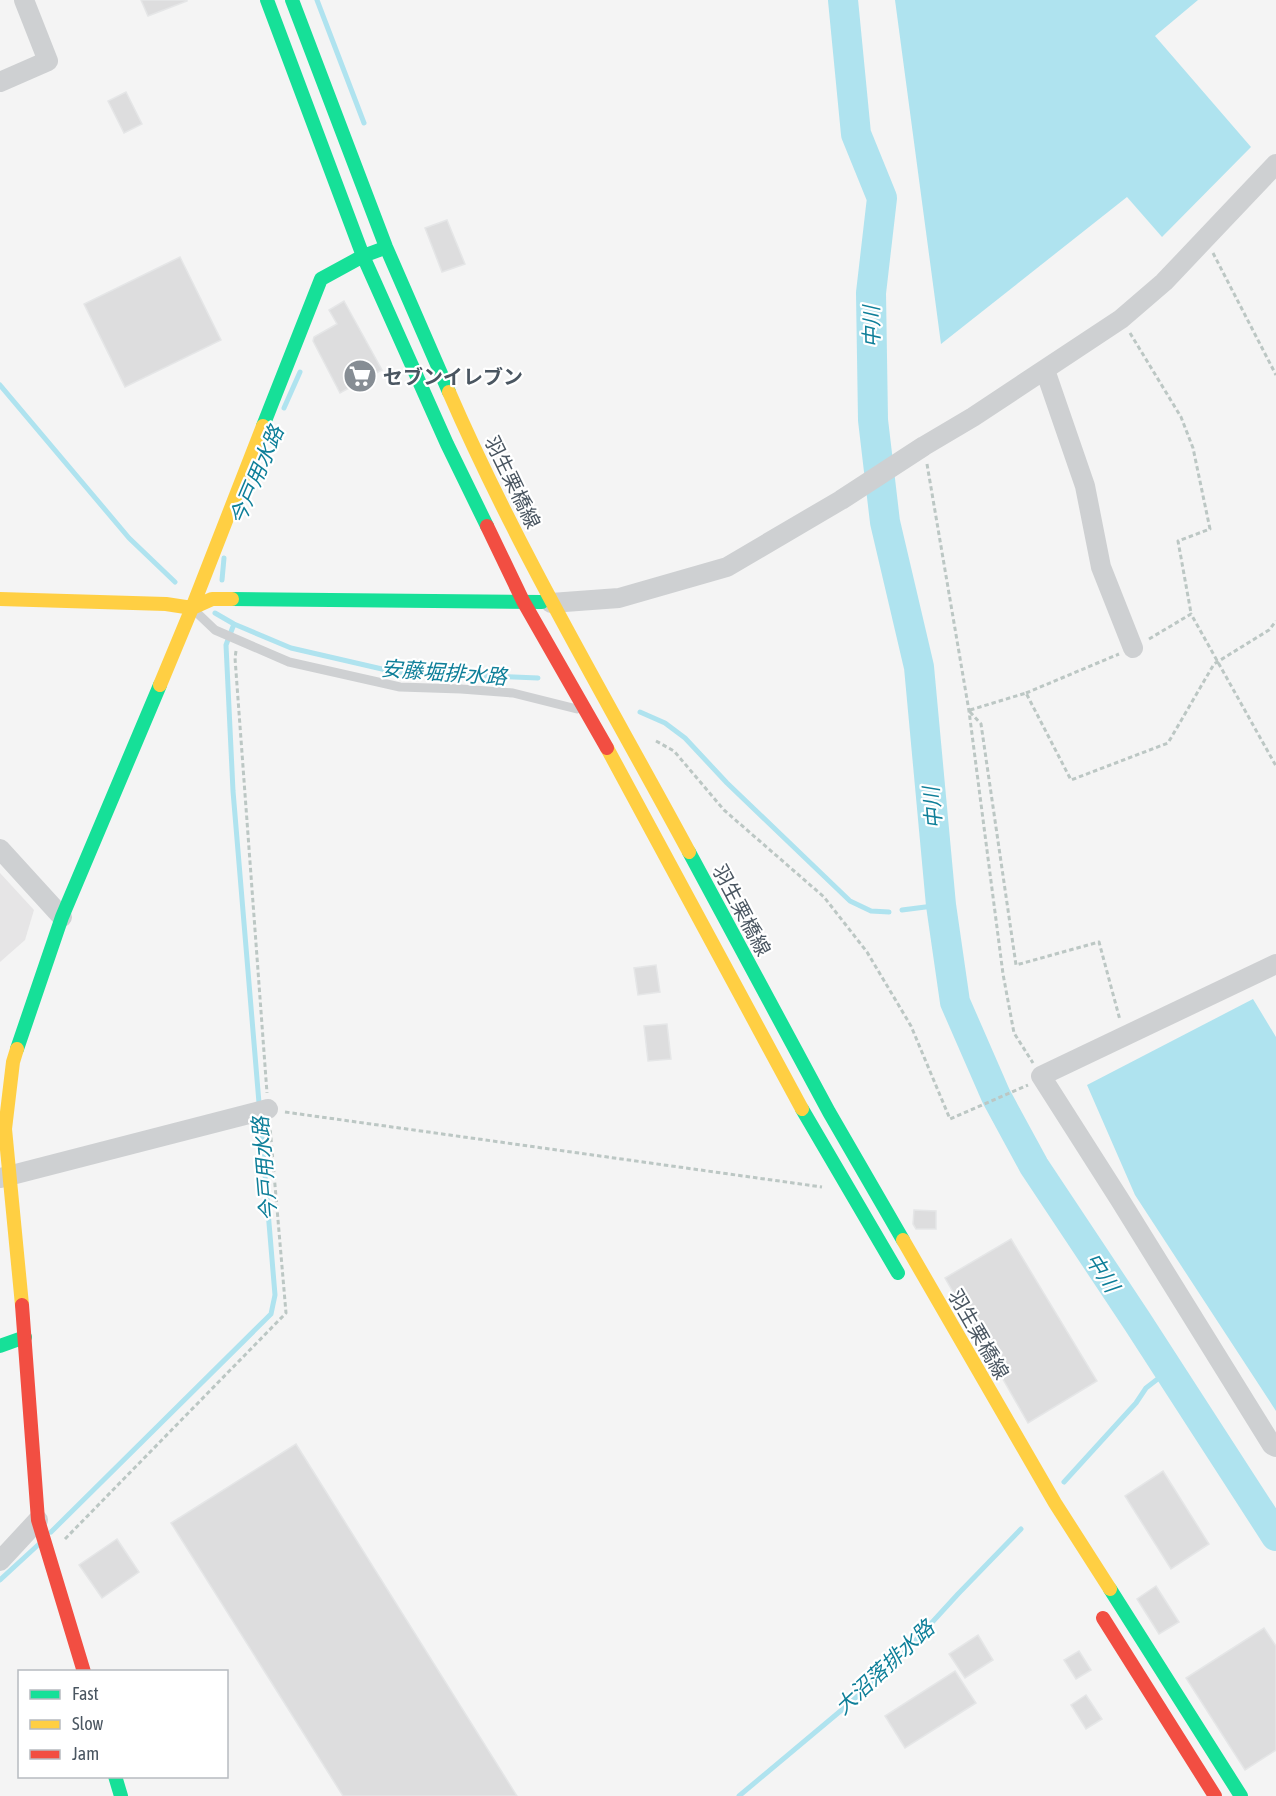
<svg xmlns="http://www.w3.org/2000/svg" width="1276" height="1796" font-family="'Asap Condensed','Noto Sans JP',sans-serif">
<rect width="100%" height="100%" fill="#f4f4f4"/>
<path fill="#e6e5e6" d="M0,873l34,37 -9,30 -25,22z"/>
<path fill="#afe3ef" d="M895,0h303l-43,36 96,111 -89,90 -35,-40 -186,147z
M1253,999l23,38v374l-141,-216 -48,-110z"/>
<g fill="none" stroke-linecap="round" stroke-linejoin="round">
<path stroke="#afe3ef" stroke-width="5" d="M317,0l47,123
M0,385l129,153 46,44
M284,408l16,-36
M222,580l2,-22
M215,613l19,11 57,24 104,24 143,6
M640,712l25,11 20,15 42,45 123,118 21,10 18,1
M902,910l39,-5
M1064,1482l72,-79 10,-15 22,-17
M51,1532l220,-218 4,-19 -42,-504 -7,-146 8,-21
M0,1580l38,-35
M739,1796l111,-93 54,-50 54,-59 63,-65"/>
<path stroke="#afe3ef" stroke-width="30" d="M843,0l13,134 26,64 -11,95 2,127 12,102 34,145 22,238 14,97 41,94 38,70 103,155 139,215"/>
</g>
<path fill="#ddddde" stroke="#e5e6e7" stroke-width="1.5" d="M141,0h46v1l-39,15z
M126,92l16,32 -18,9 -16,-32z
M447,220l18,44 -23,8 -17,-44z
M180,257l41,83 -96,47 -41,-83z
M344,301l38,69 -42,23 -27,-52 1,-4 23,-13 -8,-14z
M656,965l4,27 -22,3 -4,-27z
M667,1024l4,35 -23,2 -4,-35z
M914,1210l22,1v18h-20l-3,-5z
M1011,1239l86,142 -69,42 -83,-145z
M296,1444l221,352h-174l-172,-273z
M1163,1471l46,73 -38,25 -46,-73z
M117,1539l22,33 -37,26 -23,-33z
M1156,1586l23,36 -20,12 -22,-35z
M1264,1628l12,18v104l-31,20 -59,-92z
M978,1635l15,25 -28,18 -16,-24z
M1079,1651l12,19 -15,9 -12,-19z
M955,1671l21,32 -71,45 -20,-32z
M1086,1695l16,24 -16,10 -15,-24z"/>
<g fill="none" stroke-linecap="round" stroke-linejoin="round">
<path stroke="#bcc7c4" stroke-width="3" stroke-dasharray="4.5 3" stroke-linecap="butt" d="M1213,253l63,122
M1130,333l51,84 12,31 17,81 -32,12 13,72
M927,464l42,247 34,263 11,59 19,30
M1149,639l42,-25 85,152
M236,651l-1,7 32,435
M1026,693l93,-39
M970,710l56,-17 45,87 97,-37 46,-79 55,-34 7,-9
M970,712l11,12 35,241 83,-23 21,78
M656,741l18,10 50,59 100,87 43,55 44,74 39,93 78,-34
M285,1112l537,75
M65,1539l221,-226 -16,-186"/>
<path stroke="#ced0d2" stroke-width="9" d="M194,610l21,20 74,32 111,25 61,2 52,4 64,16"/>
<path stroke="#ced0d2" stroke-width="20" d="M0,82l48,-21 -24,-61
M1045,370l40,116 16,81 32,81
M551,603l68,-5 108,-31 114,-67 83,-54 49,-29 148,-98 43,-37 112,-118
M0,849l62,68
M1276,964l-235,112 79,124 152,245 4,2
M0,1178l268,-69
M0,1561l38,-41"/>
<path stroke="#16e098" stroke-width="14" d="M267,0l96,256 84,188 40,82
M292,0l94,247 63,145
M263,426l58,-147 42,-23 19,-7
M232,599l310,3
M689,852l140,260 74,128
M17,1049l45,-132 98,-232
M802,1109l96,164
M0,1346l25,-9
M1110,1589l131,207
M115,1776l6,20"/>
<path stroke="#ffcf43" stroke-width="14" d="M449,392c69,159 158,308 240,460
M0,599l166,5 26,4 20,-9h20
M160,685l32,-77 71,-182
M607,748l195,361
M17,1049l-4,13 -8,67 17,176
M903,1240l152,263 55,86"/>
<path stroke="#f24e42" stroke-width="14" d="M487,526l36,75 84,147
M22,1305l16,215 46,152
M1103,1618l112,178"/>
</g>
<defs>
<g id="supermarket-disc" transform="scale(1.725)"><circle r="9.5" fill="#868d94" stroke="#fff"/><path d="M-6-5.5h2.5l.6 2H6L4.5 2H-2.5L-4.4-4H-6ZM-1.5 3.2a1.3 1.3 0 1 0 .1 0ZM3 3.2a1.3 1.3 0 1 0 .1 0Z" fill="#fff"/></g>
</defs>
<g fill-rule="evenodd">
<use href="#supermarket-disc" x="360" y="376"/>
</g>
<g text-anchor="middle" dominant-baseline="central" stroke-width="4.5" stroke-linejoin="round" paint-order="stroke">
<g font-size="20" font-weight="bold" fill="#4a5661" stroke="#fff" text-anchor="start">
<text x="383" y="376">セブンイレブン</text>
</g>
<g font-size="20" fill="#4a5661" stroke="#fff">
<text transform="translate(513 482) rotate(64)">羽生栗橋線</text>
<text transform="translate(742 910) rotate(62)">羽生栗橋線</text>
<text transform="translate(979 1334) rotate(60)">羽生栗橋線</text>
</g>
<g font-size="21" font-style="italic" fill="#0e7f99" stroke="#fff">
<text transform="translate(871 327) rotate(-91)">中川</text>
<text transform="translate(256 475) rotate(-67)">今戸用水路</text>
<text transform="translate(444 672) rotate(4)">安藤堀排水路</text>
<text transform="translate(932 808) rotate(-95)">中川</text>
<text transform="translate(264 1169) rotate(-95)">今戸用水路</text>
<text transform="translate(1103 1272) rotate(57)">中川</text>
<text transform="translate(884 1667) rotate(-43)">大沼落排水路</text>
</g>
</g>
<rect x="18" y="1670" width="210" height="108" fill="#ffffff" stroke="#b7bbc0" stroke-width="1.5"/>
<rect x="30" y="1690" width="30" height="9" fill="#16e098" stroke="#b7bbc0" stroke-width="1.5"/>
<text x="72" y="1700" font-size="18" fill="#4a5661">Fast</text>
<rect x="30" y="1720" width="30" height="9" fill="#ffcf43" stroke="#b7bbc0" stroke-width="1.5"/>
<text x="72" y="1730" font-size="18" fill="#4a5661">Slow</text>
<rect x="30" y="1750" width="30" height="9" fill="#f24e42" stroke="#b7bbc0" stroke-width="1.5"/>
<text x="72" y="1760" font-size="18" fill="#4a5661">Jam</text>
</svg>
